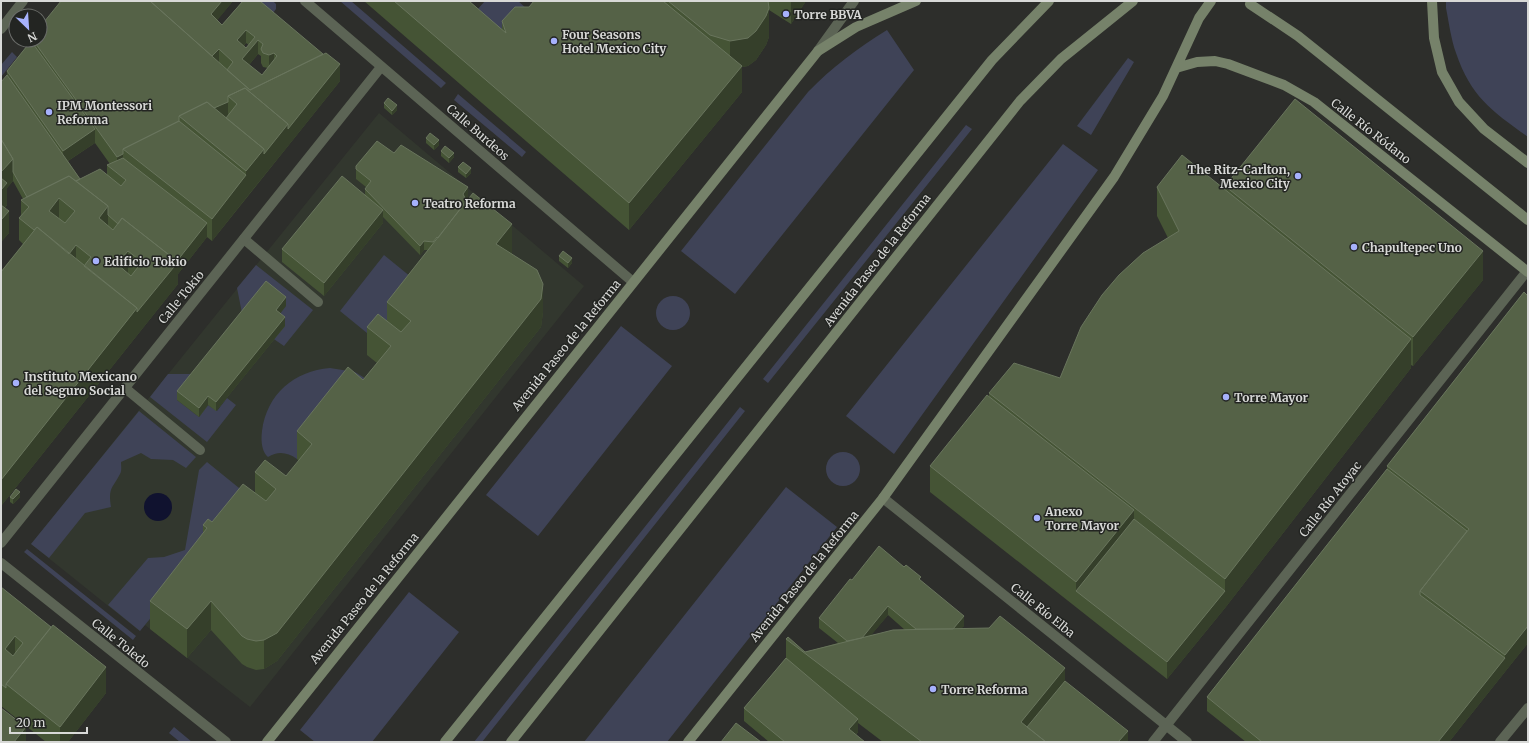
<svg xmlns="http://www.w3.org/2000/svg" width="1529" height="743" font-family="Merriweather,serif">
<rect width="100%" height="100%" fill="#2d2e2b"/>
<path fill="#32372e" d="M379,113l205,173 -334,421 -105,-82 -5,6 -3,-2 -106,-85z"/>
<path fill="#3f4357" d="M259,1h14l3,3v5l-3,4z
M340,1h11l95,82 -5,5z
M485,1h33l18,16 -38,29 -30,-26z
M1446,1h82v136c-36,-26 -57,-40 -72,-84 -5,-14 -7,-30 -10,-45z
M887,30l27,40 -179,224 -54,-43 127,-159c24,-25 50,-44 79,-62z
M12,52l5,5 -16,20v-12z
M1128,58l6,4 -43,73 -14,-9z
M458,94l68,58 -4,5 -68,-57z
M966,125l6,4 -204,254 -5,-4z
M1063,144l35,26 -204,284 -48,-38z
M384,255l38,31 -44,56 -38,-31z
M256,265l57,45 -29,36 -41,-28 -6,-30z
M656 313a17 17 0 1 1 34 0a17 17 0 1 1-34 0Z
M621,326l51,40 -134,170 -52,-41z
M330,368l25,4 16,10 -24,14 -50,63c-10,-7 -19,-8 -29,-2 -7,-6 -7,-18 -6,-26 5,-37 32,-60 68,-63z
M168,374h31l-22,26 22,17 9,-12 9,6 10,-13 9,7 -29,37 -57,-45z
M740,407l5,4 -263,331h-8z
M139,411l57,46 -10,11 -13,-8 -22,-1 -10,-6 -20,9c0,3 1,9 -1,12 -8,15 -12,14 -9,33l-26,6 -36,45 -18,-14z
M826 469a17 17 0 1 1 34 0a17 17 0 1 1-34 0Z
M207,462l69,56 -68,30 -68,83 -32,-26 40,-47 16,-1 21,-7 14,-80z
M786,487l51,40 -170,215h-83z
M27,549l109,87 -3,4 -109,-88z
M409,592l50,40 -87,110h-57l-15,-12z
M174,727l18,15h-12l-11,-9z"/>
<path fill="#10122f" d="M144 507a14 14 0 1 1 28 0a14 14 0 1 1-28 0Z"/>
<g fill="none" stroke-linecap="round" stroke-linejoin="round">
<path stroke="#5c6455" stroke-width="10" d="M244,239l74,63
M125,388l75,62"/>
<path stroke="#5c6455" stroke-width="10" d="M305,1l328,281
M1,29l22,-28
M818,51l36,-50
M883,498l304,244
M1,543l380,-476
M1,563l225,179
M1153,742l374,-471
M1500,742l28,-34"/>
<path stroke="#76826a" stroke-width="10" d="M1432,1l2,37 8,34 17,30 25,27 44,34
M1250,4l48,32 230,184
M1176,68l21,-6 18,-1 13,3 56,21 30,17 214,170
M267,742l551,-691 38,-24 60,-26
M445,742l547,-682 57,-59
M511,742l509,-641 41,-42 72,-58
M688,742l195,-244 231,-321 49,-81 36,-78 12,-17"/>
</g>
<path fill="#455435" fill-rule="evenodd" d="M61,1h172l-16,19 5,5 21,-24 97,80 -128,160 -5,-4 -29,37v10l-177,222v-235l22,-27 -4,-4v-22l2,-1v-17l2,-1 -10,-18 -6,7v17l-2,3 4,25 -8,9 6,-171 24,-30v-1h9zM246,43l3,2 -3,3 -2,-2zM258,54l3,2v7l2,4 5,1 -6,7 -13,-10zM95,143l15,21 -3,1v10l-27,4 -12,-18z
M364,1h105l33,29v-9l27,-14 5,-6h272l-15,23 -22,-14v27l-3,8 -10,15 -8,6 -6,1v25l-113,138z
M384,103l13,7 -5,5 -8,-7z
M426,138l13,7 -5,5 -8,-7z
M441,151l13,6 -5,6 -8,-7z
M394,153l74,44 -2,3 46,53 -1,1 32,58 -2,15 -264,334 -13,8 -8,1 -9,-3 -5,-3 -31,-34 -24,28 -37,-29v-28l53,-67v-9l9,-3 43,-29v-21l31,4 13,-15 -2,-2v-28l66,-51 14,-17 -10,-8v-28l20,-6v-19l41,-52h-4l-4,5 -37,-38v6l-59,73 -42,-34v-13l83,-54v-6l1,-2 -10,-8v-13z
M458,167l13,6 -5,5 -8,-6z
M1225,186l258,94 -70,86 -2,-1v3l-186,240 -58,71 -237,-187v-26l59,-70v-3l71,-15 108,-140 -11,-22v-29l68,2z
M559,256l13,7 -4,5 -9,-7z
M1524,292l4,351 -79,99h-203l-39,-31v-14l180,-228v-3z
M286,306l-6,7 5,13 -69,85 -8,-6 -9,12 -22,-17v-9z
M10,497h10l-7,7 -3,-2z
M852,580l69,1 43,45 -3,2 104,53 63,61h-245l-25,-19v9l-2,3 9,7h-96l-25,-21v-13l42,-50v-19l19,13 33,-9 -19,-15v-10zM888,615l17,15 -34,5z
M1,587l105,106 -38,49h-22l-45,-36z"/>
<path fill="#353f2a" d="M222,1h11l-22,27v-14z
M791,1h15l-15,23z
M769,8v29l-3,8 -10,15 -8,6 -6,1v25l-113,138v-27l101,-133v-29z
M246,30v13l-9,10v-13z
M258,40v14l-16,19v-14z
M219,49v14l-8,-5z
M274,53v13l-5,3v-14z
M340,64v17l-52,65v-17z
M228,102v16l-42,4z
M397,105v5l-5,5v-4z
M288,124v22l-42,52v-27l18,-22z
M95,129v14l-32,21v-13z
M439,140v5l-5,5v-5z
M454,153v4l-5,6v-5z
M123,154v17l-6,3v-17z
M13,159v22l-6,7v17l-6,7v-40z
M471,168v5l-5,5v-4z
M246,175v23l-34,43v-22z
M468,187v10l-5,6v-9z
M69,189l-10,9v22l-26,-4z
M108,206v22l-9,-10z
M383,210v13l-59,73v-13z
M9,211v22l-8,9v-22z
M207,223v14l-29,37v10l-177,222v-26l136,-172 35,-41z
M512,224v29l-16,19v-28z
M424,241v9l-4,5v-9z
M76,245v22l-9,-11z
M128,251v22l-11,13v-22z
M1483,251v29l-70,86v-29z
M572,258v5l-4,5v-5z
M543,284v28l-2,15 -264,334 -13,8v-29z
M286,297v9l-10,13v-9z
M285,317v9l-69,85v-9z
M1411,339v29l-186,240 -58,71v-17l58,-71v-12z
M208,396v9l-9,12v-9z
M20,492v5l-7,7v-5z
M1134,510v26l-58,55v-9z
M211,601v29l-24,28v-29z
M888,606v9l-34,41v-9z
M964,616v10l-27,31v-10z
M1528,626v17l-79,99h-11l67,-84v-3z
M15,636v22l-10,-9z
M106,667v26l-38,49h-8v-15z
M1065,668v29l-35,44 -9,-19z
M858,719v13l-9,10v-13z
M26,727v15h-12z
M1128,731v11h-10z"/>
<path fill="#556247" stroke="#69755d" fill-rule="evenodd" d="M61,1h89l100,89 76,-37 14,11 -52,65v-5l-43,-36 -17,8v6l-14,6 -7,-6 -28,14v5l-56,28v5l-6,3 -84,-117h7v-13z
M150,1h72l-11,13 11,11 21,-24h17l63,53 -73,36 -23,-20 6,-8 -14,-13 -7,7zM246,30l9,7 -9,11 -9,-8zM258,40l5,4 -2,5 2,4 6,2 5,-2 3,3 -15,19 -20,-16z
M394,1h75l37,32 -4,-12 13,-14h14l5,-6h129l79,65 -113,137z
M668,1h100l1,7 -3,8 -10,15 -8,7 -18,3 -20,-6z
M31,41l64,88 -32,22 -56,-80z
M7,75l73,104 -4,2 -7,-5 -42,21 -14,-25v-13l-12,-20v-57z
M245,88l43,36 -24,30v-5l-38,-31 11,-14 -9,-8z
M388,98l9,7 -5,6 -8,-8z
M1295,99l188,152 -70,86 -188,-151z
M207,102l57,47 -18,22 -67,-55z
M179,121l67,54 -34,44 -89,-70z
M430,133l9,7 -5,5 -8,-7z
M1,139l12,20 -12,13z
M377,141l17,12 7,-8 67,42 -5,7 3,6 -3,5 -25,33 -1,-1 -4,5 -9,-1 -4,5 -55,-57 6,-8 -15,-12v-3z
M445,146l9,7 -5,5 -8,-7z
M1182,155l229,184 -186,240 -236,-186 25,-30 46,15 21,-51 21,-32 17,-20 24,-22 36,-22 -22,-44z
M123,158l84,65 -30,38 -55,-43 -4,6 -10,-9v-9l-32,-25 24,-12 21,17 5,-6 -19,-15z
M463,162l8,6 -5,6 -8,-7z
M69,176l39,30 -9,12 14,12 9,-12 56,44 -41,50v-4l-53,-42 7,-9 -15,-12 -7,9 -32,-27 -3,3 -15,-12 10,-11 -8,-7zM59,198l16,13 -10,12 -16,-12zM128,251l14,11 -11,14 -14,-12z
M342,176l41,34 -59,73 -42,-34z
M1,178l6,5 -6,7z
M473,193l39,31 -16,20 41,26 6,14 -2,15 -264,334 -13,7 -8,1 -9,-2 -5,-3 -31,-35 -24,28 -37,-28 57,-73 -4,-3 5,-6 4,3 31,-38 23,17 10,-12 -21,-17 10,-12 21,16 26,-32 -15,-13 51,-64 15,13 28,-34 -24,-19 11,-13 23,18 10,-11 -24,-19z
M1,205l8,6 -8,9z
M37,227l100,81 -136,172v-208z
M563,251l9,7 -4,5 -9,-7z
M266,281l20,16 -10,13 9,7 -69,85 -8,-6 -9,12 -22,-17z
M1524,292l4,4v330l-23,29 -85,-64 49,-62 -82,-63z
M987,395l147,115 -58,72 -146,-116z
M1387,469l80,62 -47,60v4l85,63 -67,84h-176l-55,-45z
M16,489l4,3 -7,7 -3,-2z
M1134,519l91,72 -58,71 -91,-71z
M879,546l25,21 2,-2 15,12 -2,2 45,37 -11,13h-37l-28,-23 -26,32 -15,3 -28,-23 31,-39 2,1z
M1,587l50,40 -45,57v4l-5,-4zM15,636l8,7 -10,13 -8,-7z
M1000,616l65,52 -44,54 25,20h-124l-136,-103 2,-2 17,15 88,-22 96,-2z
M53,625l53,42 -46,60 -54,-43z
M786,658l72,61 -9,10 16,13h-80l-41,-34z
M1065,681l63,50 -10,11h-72l-19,-15z
M1,708l25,19 -12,15h-13z
M736,723l25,19h-40z"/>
<g fill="#a6b1fc" stroke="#232522" stroke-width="1.5">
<circle cx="786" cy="14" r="4"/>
<circle cx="554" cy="41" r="4"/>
<circle cx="49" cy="112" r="4"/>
<circle cx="1298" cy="176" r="4"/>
<circle cx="415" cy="203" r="4"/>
<circle cx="1354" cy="247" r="4"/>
<circle cx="96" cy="261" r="4"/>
<circle cx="16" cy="383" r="4"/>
<circle cx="1226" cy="397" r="4"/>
<circle cx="1037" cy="518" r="4"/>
<circle cx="933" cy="689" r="4"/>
</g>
<g text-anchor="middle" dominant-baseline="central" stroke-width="3" stroke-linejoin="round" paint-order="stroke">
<g font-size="12" font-weight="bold" fill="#d8d9d7" stroke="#232522" text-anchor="start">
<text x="794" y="14">Torre BBVA</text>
<text x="562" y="34">Four Seasons<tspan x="562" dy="14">Hotel Mexico City</tspan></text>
<text x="57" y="105">IPM Montessori<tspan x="57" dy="14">Reforma</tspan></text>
<text x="1290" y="169" text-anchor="end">The Ritz-Carlton,<tspan x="1290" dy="14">Mexico City</tspan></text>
<text x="423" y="203">Teatro Reforma</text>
<text x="1362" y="247">Chapultepec Uno</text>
<text x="104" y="261">Edificio Tokio</text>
<text x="24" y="376">Instituto Mexicano<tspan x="24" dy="14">del Seguro Social</tspan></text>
<text x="1234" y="397">Torre Mayor</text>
<text x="1045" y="511">Anexo<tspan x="1045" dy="14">Torre Mayor</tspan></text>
<text x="941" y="689">Torre Reforma</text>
</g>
<g font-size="12" fill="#d8d9d7" stroke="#232522">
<text transform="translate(1371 131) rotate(38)">Calle Río Ródano</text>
<text transform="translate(478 132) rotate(41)">Calle Burdeos</text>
<text transform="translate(877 260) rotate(-52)">Avenida Paseo de la Reforma</text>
<text transform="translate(181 297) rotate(-51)">Calle Tokio</text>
<text transform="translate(566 345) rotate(-51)">Avenida Paseo de la Reforma</text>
<text transform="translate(1330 499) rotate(-52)">Calle Río Atoyac</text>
<text transform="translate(804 576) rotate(-51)">Avenida Paseo de la Reforma</text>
<text transform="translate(364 598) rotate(-51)">Avenida Paseo de la Reforma</text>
<text transform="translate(1043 610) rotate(39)">Calle Río Elba</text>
<text transform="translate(121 643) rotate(39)">Calle Toledo</text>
</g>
</g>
<rect width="1529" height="743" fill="none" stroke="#d8d9d7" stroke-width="4"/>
<g transform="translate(28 28) rotate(155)"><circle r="19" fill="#232522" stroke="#6b6d6a"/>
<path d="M0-3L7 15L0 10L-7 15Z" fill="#a6b1fc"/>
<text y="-6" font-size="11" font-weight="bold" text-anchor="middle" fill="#d8d9d7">N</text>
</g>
<path d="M10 727v6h77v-6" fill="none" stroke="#d8d9d7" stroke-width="2"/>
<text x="16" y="727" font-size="12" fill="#d8d9d7" stroke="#232522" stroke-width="3" paint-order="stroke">20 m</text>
</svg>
